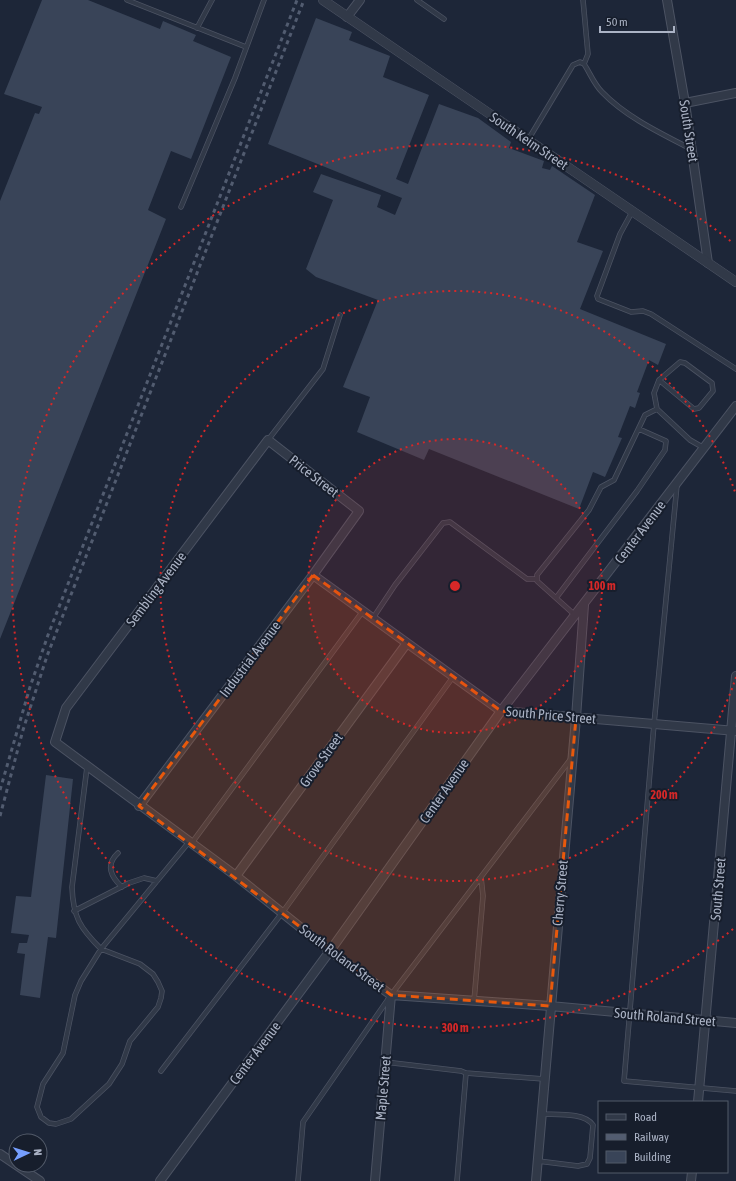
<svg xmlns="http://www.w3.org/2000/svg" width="736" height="1181" font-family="'Asap Condensed',sans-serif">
<rect width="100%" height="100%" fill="#1d2638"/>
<path fill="#394458" d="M42,0h46l72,29 3,-8 33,14 -3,6 38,16 -40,102 -20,-8 -23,59 18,9 -166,420v-438l35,-88 4,1 3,-7 -38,-13z
M316,18l36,14 -3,8 41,16 -7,21 46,18 -33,84 12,5 31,-80 39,14 33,24 -2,6 35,13 -2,7 8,2 2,-4 43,29 -18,47 26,9 -23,58 86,35 -8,21 -9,-5 -12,32 3,1 -5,15 -5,-2 -12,31 4,1 -17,39 -12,-5 -14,37 -150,-60 -5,11 -67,-28 13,-35 -27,-10 35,-87 -62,-23 -10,-8 27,-69 -20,-8 8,-18 60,21 -4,12 18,8 7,-17 -134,-54z
M46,775l27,4 -17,159 -8,-1 -8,61 -20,-3 5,-41 -8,-1 2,-10h8l2,-8 -18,-2 5,-37 15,1z"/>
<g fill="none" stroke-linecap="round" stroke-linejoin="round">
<g stroke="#4c5363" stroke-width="5.5">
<path id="service" d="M127,0l119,47
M417,0l27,19
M583,0l5,54 -4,10
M197,28l15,-28
M528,140l45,-75 7,-3 4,2c6,9 10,20 18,28 24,25 58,41 89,57
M181,207l54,-129 29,-78
M632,212l-12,22 -23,62 1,3 33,13 12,-1 8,3 85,55
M659,380l35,29 5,-1 14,-17 -1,-8 -27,-20 -5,-1 -21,18 -5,13 3,16 33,31 14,8
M268,440l55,-71 17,-54
M677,485l-23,239 -30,357 112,10
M556,598l81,-107 28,-41 1,-9 -27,-12
M576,616l-39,-35v-6l52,-65 12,-23 13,-7 31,-65 12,-6
M373,618l22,-33 48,-62 7,-1 77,57h10
M87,767l-15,120c1,30 8,41 29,62l88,-107
M191,844l172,-233
M118,853c-13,12 -7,24 4,34
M74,911l55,-28 15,-5 13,3
M101,949l39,15 13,10 5,8 4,9 -1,7 -3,9 -28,34 -8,23 -13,20 -38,35 -15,5 -7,-1 -8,-6 -4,-10 6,-23 20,-31 12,-58 6,-14z
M474,1001l9,-105 -2,-19
M385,1062l76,9 5,2
M161,1071l121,-158 171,-236
M538,1161l40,5 9,-2 3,-6 3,-33c-9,-13 -37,-10 -52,-11
M298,1181l5,-59 88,-127 179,-235
M457,1181l9,-108 78,6"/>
</g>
<g stroke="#4c5363" stroke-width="10">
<path id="minor" d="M667,0l18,103 23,160
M347,17l13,-17
M685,103l51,-10
M313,575l188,136 235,20
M139,806l174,-231 46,-64 -91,-71 -202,268 -11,34 181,134 94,75 61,44 159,11 186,17
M236,876l171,-233
M698,1102l38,-426
M0,1154l40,27
M160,1181l170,-230 171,-240 235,-305
M375,1181l16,-186
M536,1181l40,-463 8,-113
M691,1181l1,-9"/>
</g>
<g stroke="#4c5363" stroke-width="10">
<path id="tertiary" d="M323,0l413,282"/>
</g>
<use href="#service" stroke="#313948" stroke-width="4"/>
<use href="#minor" stroke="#313948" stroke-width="8"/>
<use href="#tertiary" stroke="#313948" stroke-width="9"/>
<path stroke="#525c70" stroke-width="3" stroke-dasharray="4 4" stroke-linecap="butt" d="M0,790l30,-103 18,-52 249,-635
M0,816l23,-86 24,-74 257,-656"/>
</g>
<path fill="#e8590c" fill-opacity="0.2" stroke="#e8590c" stroke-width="3" stroke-dasharray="8 5" stroke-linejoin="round" d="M313,575l188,136 75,7 -26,288 -159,-11 -252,-189z"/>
<circle cx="455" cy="586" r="147" fill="#d62828" fill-opacity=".12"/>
<g fill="none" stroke="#d62828" stroke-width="2" stroke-dasharray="2 4">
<circle cx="455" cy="586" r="147"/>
<path d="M736 677A295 295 0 1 1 736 495"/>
<path d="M733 929A442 442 0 1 1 733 243"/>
</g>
<g text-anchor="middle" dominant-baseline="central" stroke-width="4" stroke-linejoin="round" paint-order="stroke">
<g font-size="14" fill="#abb3c5" stroke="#171e2c">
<text transform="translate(689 131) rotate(81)">South Street</text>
<text transform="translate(529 141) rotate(34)">South Keim Street</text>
<text transform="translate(314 476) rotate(38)">Price Street</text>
<text transform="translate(640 532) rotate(-53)">Center Avenue</text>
<text transform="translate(156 589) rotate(-53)">Sembling Avenue</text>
<text transform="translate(250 659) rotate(-53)">Industrial Avenue</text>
<text transform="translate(551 715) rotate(5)">South Price Street</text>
<text transform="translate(321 760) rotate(-54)">Grove Street</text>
<text transform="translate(444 791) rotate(-55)">Center Avenue</text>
<text transform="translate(718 889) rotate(-85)">South Street</text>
<text transform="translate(560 893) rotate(-85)">Cherry Street</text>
<text transform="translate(342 958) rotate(37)">South Roland Street</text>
<text transform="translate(665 1017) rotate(5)">South Roland Street</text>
<text transform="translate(255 1053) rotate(-53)">Center Avenue</text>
<text transform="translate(383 1088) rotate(-85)">Maple Street</text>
</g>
</g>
<circle cx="455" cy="586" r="6" fill="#d62828" stroke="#171e2c" stroke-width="2"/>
<g font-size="12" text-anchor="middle" font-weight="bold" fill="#d62828" stroke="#171e2c" stroke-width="4" stroke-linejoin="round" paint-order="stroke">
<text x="602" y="590">100 m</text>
<text x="664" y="799">200 m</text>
<text x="455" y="1032">300 m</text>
</g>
<rect x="598" y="1101" width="130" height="72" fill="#171e2c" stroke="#525a69"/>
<rect x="606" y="1114" width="20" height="6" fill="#313948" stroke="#525a69"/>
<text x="634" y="1121" font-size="12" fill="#abb3c5">Road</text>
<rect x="606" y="1134" width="20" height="6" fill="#525c70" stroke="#525a69"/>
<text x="634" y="1141" font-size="12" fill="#abb3c5">Railway</text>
<rect x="606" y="1151" width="20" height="12" fill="#394458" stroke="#525a69"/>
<text x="634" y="1161" font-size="12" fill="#abb3c5">Building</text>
<g transform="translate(28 1153) rotate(86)"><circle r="19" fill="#171e2c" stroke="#525a69"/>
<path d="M0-3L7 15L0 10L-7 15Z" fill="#769fff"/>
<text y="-6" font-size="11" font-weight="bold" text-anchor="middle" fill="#abb3c5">N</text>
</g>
<path d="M600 26v6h74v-6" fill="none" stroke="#abb3c5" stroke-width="2"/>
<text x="606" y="26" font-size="12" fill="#abb3c5" stroke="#171e2c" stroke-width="3" paint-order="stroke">50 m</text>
</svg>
